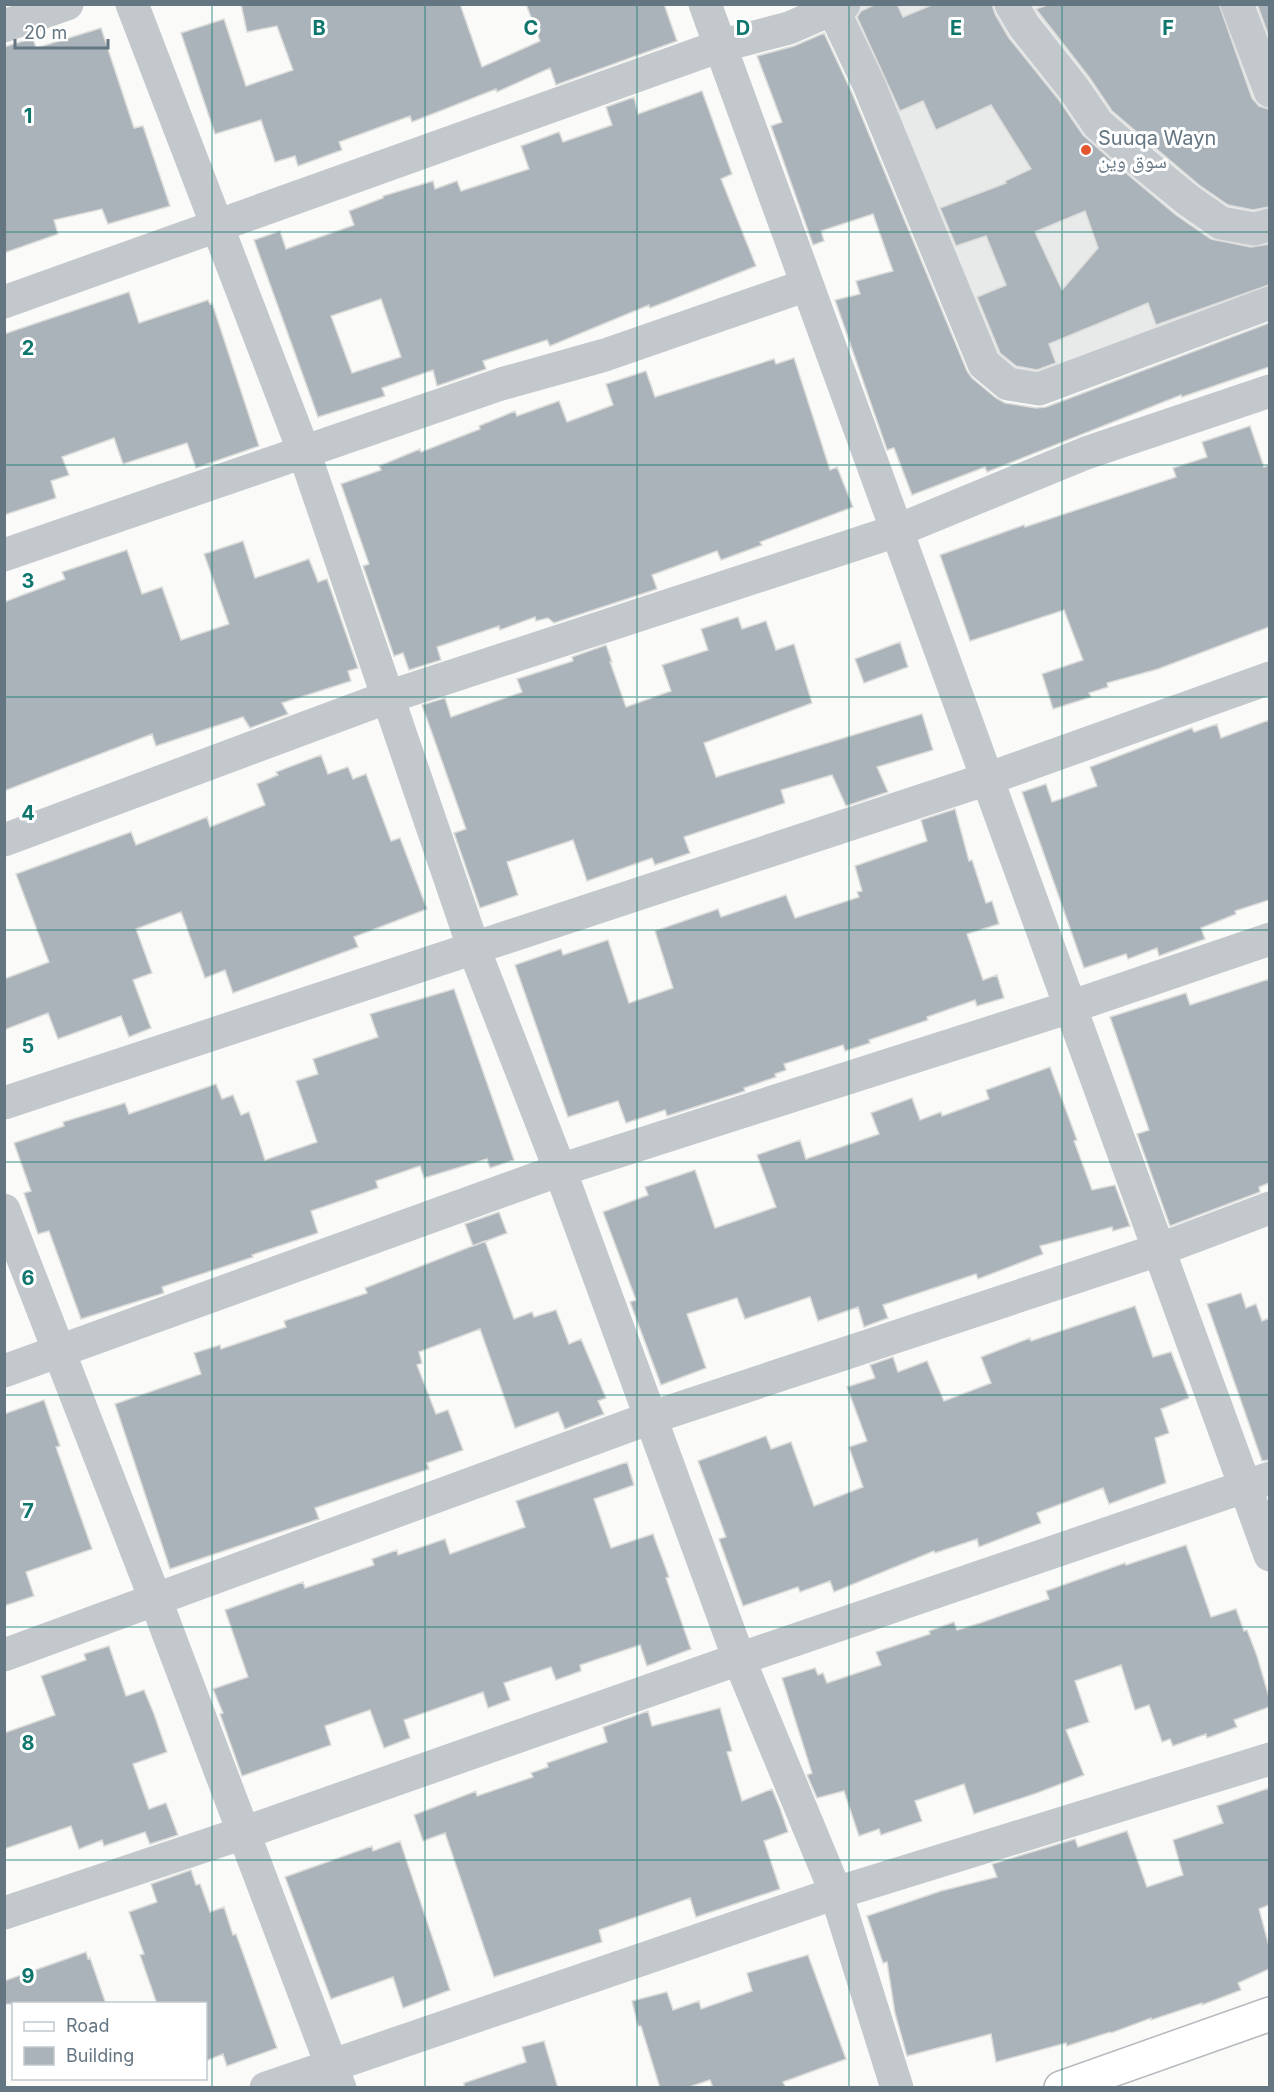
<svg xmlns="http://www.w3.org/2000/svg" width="1274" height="2092" font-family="Inter,'Noto Naskh Arabic',sans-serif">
<rect width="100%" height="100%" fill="#fafaf8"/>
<path fill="#e8e9e9" d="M846,5h423v290l-271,94z"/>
<path fill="#aab3b9" stroke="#dcdcda" stroke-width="1.5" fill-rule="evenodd" d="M241,4h219l22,63 58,-26 -14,-37h138l13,37 -121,44 -6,-17 -53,24 -1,-3 -84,33 -2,-6 -71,26 3,8 -44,16 -3,-10 -20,6 -14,-42 -46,14 -34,-101 43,-14 22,67 47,-16 -16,-44 -30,6z
M876,4h21l6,13 31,-13h58l3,10 14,24 50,62 24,35 49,43 44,37 35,24 40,8 18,-3v41l-113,40 -8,-22 -99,41 7,19 -19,7 -21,-4 -16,-13 -23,-56 29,-12 -20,-49 -30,10 -16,-38 66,-25 -1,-2 26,-12 -40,-64 -55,25 -13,-29 -23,10 -43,-94 4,-6zM1085,211l13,37 -36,42 -27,-58z
M1050,4h169l33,94 7,8 10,3v98l-16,3 -25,-5 -29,-20 -87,-74 -23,-34 -53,-68z
M1257,4h12v33z
M101,28l33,100 9,-2 27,80 -62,18 -6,-15 -48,11 4,14 -54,19v-206l29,-9 3,10z
M824,33l28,60 115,278 5,7 24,20 9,5 31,5 10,-1 223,-84v44l-87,30 -1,-2 -194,77 -2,-5 -73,28 -18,-47 -7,2 -52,-150 25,-6 -4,-13 37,-10 -20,-57 -52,17 3,10 -11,4 -42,-119 11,-4 -25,-66 37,-10z
M702,91l30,83 -11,5 35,87 -85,34 -21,8 -1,-3 -99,41 -3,-6 -64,21 3,8 -49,17 -4,-16 -51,18 3,8 -67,21 -64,-177 26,-9 6,18 68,-24 -5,-14 34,-13v-2l50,-15 2,8 22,-8 4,10 68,-22 -8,-23 38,-14 4,10 49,-17 -6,-18 28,-10 4,17zM381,299l20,58 -49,16 -21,-57z
M129,292l10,31 69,-23 2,4 2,-1 47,143 -63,22 -9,-25 -64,21 -9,-26 -52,19 7,18 -18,6 5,17 -52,17v-181z
M794,358l36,112 7,-3 16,40 -93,35 2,3 -41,15 -4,-9 -65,24 5,14 -103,34 -6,-5 -12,3 -1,-4 -35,13 -1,-4 -62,21 4,13 -32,10 -6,-17 -9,3 -31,-90 6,-2 -28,-80 40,-14 -2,-4 41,-17 1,3 59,-23 -1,-3 36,-15 2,5 42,-15 8,21 46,-17 -7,-21 40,-13 9,26 119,-38 2,5z
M1250,426l14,41 5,-2v162l-111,42 -51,14 1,4 -19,6 2,4 -38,12 -11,-35 41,-14 -19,-50 -94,31 -30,-86 84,-30 1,2 151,-50 -3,-9 34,-11 -5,-15z
M243,541l12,37 54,-19 9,23 9,-3 31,89 -10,3 3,10 -69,22 6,11 -38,14 -7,-11 -87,29 -4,-12 -148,57v-189l61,-23 -3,-7 65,-22 15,44 20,-7 19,53 48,-16 -25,-70z
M738,617l4,12 24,-8 10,29 18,-6 18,59 -108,40 12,34 206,-63 11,36 -56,17 11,25 -42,14 -14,-31 -51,15 4,13 -101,34 6,16 -35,12 -3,-7 -65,23 -14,-41 -66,22 11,33 -38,13 -26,-75 12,-4 -44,-124 23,-7 6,19 71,-25 -5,-13 56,-18 -1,-4 34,-12 6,17h-2l16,45 45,-16 -9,-26 46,-15 -7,-21z
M900,642l8,25 -44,16 -9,-24z
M1269,720v180l-34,11 1,3 -35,14 4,11 -46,17 -2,-8 -29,11 -2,-5 -42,14 -62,-176 24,-8 6,18 45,-16 -7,-19 102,-39 2,4 23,-8 4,14z
M321,755l7,19 20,-7 5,12 13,-5 25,67 9,-3 27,71 -73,28 4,10 -125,46 -8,-23 -20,8 -24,-66 -45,17 16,44 -19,7 18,48 -22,9 -8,-21 -63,23 -10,-26 -44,17v-51l45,-17 -33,-88 115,-42 5,13 71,-28 3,10 55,-22 -8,-21 21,-9 -2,-3z
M955,809l14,52 3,-1 14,43 6,-2 7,23 -32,10 16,46 14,-5 7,23 -27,8 -2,-6 -48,17 1,3 -59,20 1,3 -25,8 -2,-6 -59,19 2,6 -11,4 1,3 -32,11 1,3 -78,25 -2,-6 -39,13 -8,-22 -50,16 -53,-152 46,-16 2,6 45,-15 21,63 44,-15 -18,-57 63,-22 3,8 65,-22 9,23 64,-21 -2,-5 5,-1 -7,-25 72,-25 -6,-21z
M1269,979v204l-10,4 1,5 -90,34 -33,-92 12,-4 -39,-113 76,-24 4,12z
M454,989l60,171 -24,8 -3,-9 -63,19 -4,-12 -44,15 2,7 -67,23 7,22 -66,22 1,2 -91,30 2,6 -83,26 -32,-88 -11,3 -14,-41 7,-2 -17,-48 50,-17 -1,-4 62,-19 4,11 87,-30 6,15 11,-4 8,20 8,-3 16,48 52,-18 -21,-61 22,-7 -5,-15 65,-22 -8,-23z
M1050,1067l27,73 -3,1 18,49 23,-5 15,41 -17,5 -1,-4 -72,19 3,8 -65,25 -2,-5 -93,31 5,13 -24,9 -6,-20 -40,14 -8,-24 -65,22 -8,-21 -50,16 19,54 -45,17 -31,-83 6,-2 -33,-88 45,-17 -3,-8 50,-17 20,58 61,-21 -19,-52 43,-15 6,19 73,-25 -8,-21 41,-15 8,22 21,-8 1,4 47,-17 -3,-9z
M499,1212l8,21 -34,13 -8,-22z
M485,1241l29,78 18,-7 2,5 22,-7 13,34 12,-5 25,59 -8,3 6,13 -39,15 -7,-17 -43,16 -35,-99 -61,23 3,11 -5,2 19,49 12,-4 15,40 -36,13 2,6 -114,39 4,11 -149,50 -55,-165 86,-30 -7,-21 26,-8 1,4 65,-22 -2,-6 83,-28 -2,-5z
M1241,1293l5,15 10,-4 6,17 7,-3v142l-7,1 -55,-157z
M1135,1306l18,51 18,-5 18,46 -28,11 8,24 -14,5 11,45 -57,21 -6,-16 -66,25 4,10 -62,24 -2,-8 -42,14 -1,-2 -100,41 -4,-11 -30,11 -2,-5 -55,19 -24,-67 7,-2 -28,-76 68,-25 5,13 20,-7 23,64 49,-19 -14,-40 18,-6 -20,-54 28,-9 -5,-13 23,-8 5,15 29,-11 17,40 47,-18 -10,-26 49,-19 1,3z
M44,1400l16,46 -4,1 36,102 -66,23 8,24 -30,10v-192z
M627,1462l7,23 -40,14 17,49 42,-14 16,43 -3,1 25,71 -44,17 -7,-21 -60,20 1,6 -25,9 -5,-13 -47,16 6,17 -22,8 -5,-16 -79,28 6,18 -26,10 -14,-38 -45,16 6,19 -89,31 -22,-62 3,-1 -10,-24 35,-12 -23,-67 78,-28 2,6 69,-23 -2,-6 25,-9 1,5 47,-16 5,15 75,-27 -9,-26z
M1186,1545l25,72 25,-8 8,22 3,-1 10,26 12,41v10l-35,13 3,7 -30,11 -1,-4 -33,12 -3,-7 -8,3 -13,-37 -14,5 -14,-45 -46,16 14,41 -23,8 18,45 -47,18 -63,21 -10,-30 -49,17 7,20 -41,14 -2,-6 -20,7 -15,-45 -27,7 -10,-23 5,-2 -30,-95 33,-10 3,7 5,-2 4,10 54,-18 -5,-13 54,-18 -1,-3 25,-9 3,8 23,-7 69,-24 -3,-8 79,-28 1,2z
M109,1646l17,50 18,-6 10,24 13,38 -34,12 16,45 17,-6 12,32 -28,9 -5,-12 -41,14 -2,-6 -23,9 -8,-23 -67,23v-116l51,-18 -14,-39 45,-16 -2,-6z
M720,1708l12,43 -5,1 15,49 30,-12 8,19 8,24 -24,9 16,48 -84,28 -6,-19 -91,32 3,12 -108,35 -49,-144 -22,8 -9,-26 62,-24 1,5 56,-19 -2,-4 17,-6 -1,-4 60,-21 -4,-15 45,-16 4,15z
M1269,1788v117l-10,4 10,37v23l-31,14 3,7 -39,15v-2l-51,17v-2l-40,15 -1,-1 -43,14 -1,-3 -70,19 -5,-28 -84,22 -12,-43 -8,-51 -4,1 -16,-47 74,-25 56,-14 -5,-13 83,-25 3,8 49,-16 20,56 36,-12 -10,-35 50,-17 -6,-17z
M400,1841l50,149 -47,18 -10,-31 -62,22 -46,-122 87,-31 1,5z
M191,1870l5,15 4,-1 10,28 14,-5 9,28 3,-1 4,11 37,103 -50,18 -4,-12 -17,7v-57h-49l-17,-49 4,-1 -15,-42 28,-10 -6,-18z
M86,1952l2,7 2,-1 16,46h-102v-23z
M808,1955l38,104 -63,23 3,6h-73l-3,-8 -24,8h-26l-19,-62h-3l-6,-25 35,-9 6,18 26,-9 2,8 51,-18 -5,-18z
M544,2041l14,47h-94v-5l62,-21 -4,-15z"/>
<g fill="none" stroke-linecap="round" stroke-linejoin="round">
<g stroke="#b5babe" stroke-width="36">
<path id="major" d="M1061,2088l209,-74"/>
</g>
<path stroke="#c3c8cc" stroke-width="33" d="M132,4l172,448 170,497 86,221 179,489 97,234 61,195
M705,4l565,1551
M1011,4l13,22 50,63 24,35 46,40 44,36 33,23 33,6 16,-4
M1237,4l33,87
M833,9l36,76 115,279 24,20 31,5 231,-86
M4,26l63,-22
M4,302l716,-256 69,-18 55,-24
M4,555l497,-171 104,-29 202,-70
M4,840l384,-143 508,-166 190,-78 184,-62
M4,1103l983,-324 283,-101
M4,1210l152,391 184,487
M4,1371l556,-201 510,-163 200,-68
M4,1655l646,-237 508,-168 112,-42
M4,1913l239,-80 496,-174 531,-181
M266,2088l570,-195 434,-134"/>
<use href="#major" stroke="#fff" stroke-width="33"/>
</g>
<path fill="none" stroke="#0f766e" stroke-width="1.5" stroke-opacity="0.55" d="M212,4v2084M425,4v2084M637,4v2084M849,4v2084M1062,4v2084M4,232h1266M4,465h1266M4,697h1266M4,930h1266M4,1162h1266M4,1395h1266M4,1627h1266M4,1860h1266"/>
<circle fill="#e4572e" stroke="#fff" stroke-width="2" cx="1086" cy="150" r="6"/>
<g text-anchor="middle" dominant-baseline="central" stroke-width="6" stroke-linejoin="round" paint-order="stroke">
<g font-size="20" fill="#657683" stroke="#fff" text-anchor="start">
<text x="1098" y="138">Suuqa Wayn<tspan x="1098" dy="23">سوق وين</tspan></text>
</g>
</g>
<g font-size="20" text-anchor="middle" font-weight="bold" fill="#0f766e" stroke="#fff" stroke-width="6" stroke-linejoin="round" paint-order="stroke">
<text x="319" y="35">B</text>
<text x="531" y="35">C</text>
<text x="743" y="35">D</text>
<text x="956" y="35">E</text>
<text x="1168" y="35">F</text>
<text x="28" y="123">1</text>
<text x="28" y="355">2</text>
<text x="28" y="588">3</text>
<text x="28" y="820">4</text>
<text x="28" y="1053">5</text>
<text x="28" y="1285">6</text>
<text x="28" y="1518">7</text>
<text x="28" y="1750">8</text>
<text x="28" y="1983">9</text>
</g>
<rect width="1274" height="2092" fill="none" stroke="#657683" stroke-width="12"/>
<rect x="12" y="2002" width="195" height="78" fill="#ffffff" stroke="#c1c8cd" stroke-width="1.5"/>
<rect x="24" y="2022" width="30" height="9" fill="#ffffff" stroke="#c1c8cd" stroke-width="1.5"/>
<text x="66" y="2032" font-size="18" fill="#657683">Road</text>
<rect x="24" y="2047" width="30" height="18" fill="#aab3b9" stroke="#c1c8cd" stroke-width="1.5"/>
<text x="66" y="2062" font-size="18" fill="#657683">Building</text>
<path d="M15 39v9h93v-9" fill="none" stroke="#657683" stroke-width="3"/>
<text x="24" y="39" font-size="18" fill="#657683" stroke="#ffffff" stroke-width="4.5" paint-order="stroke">20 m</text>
</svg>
